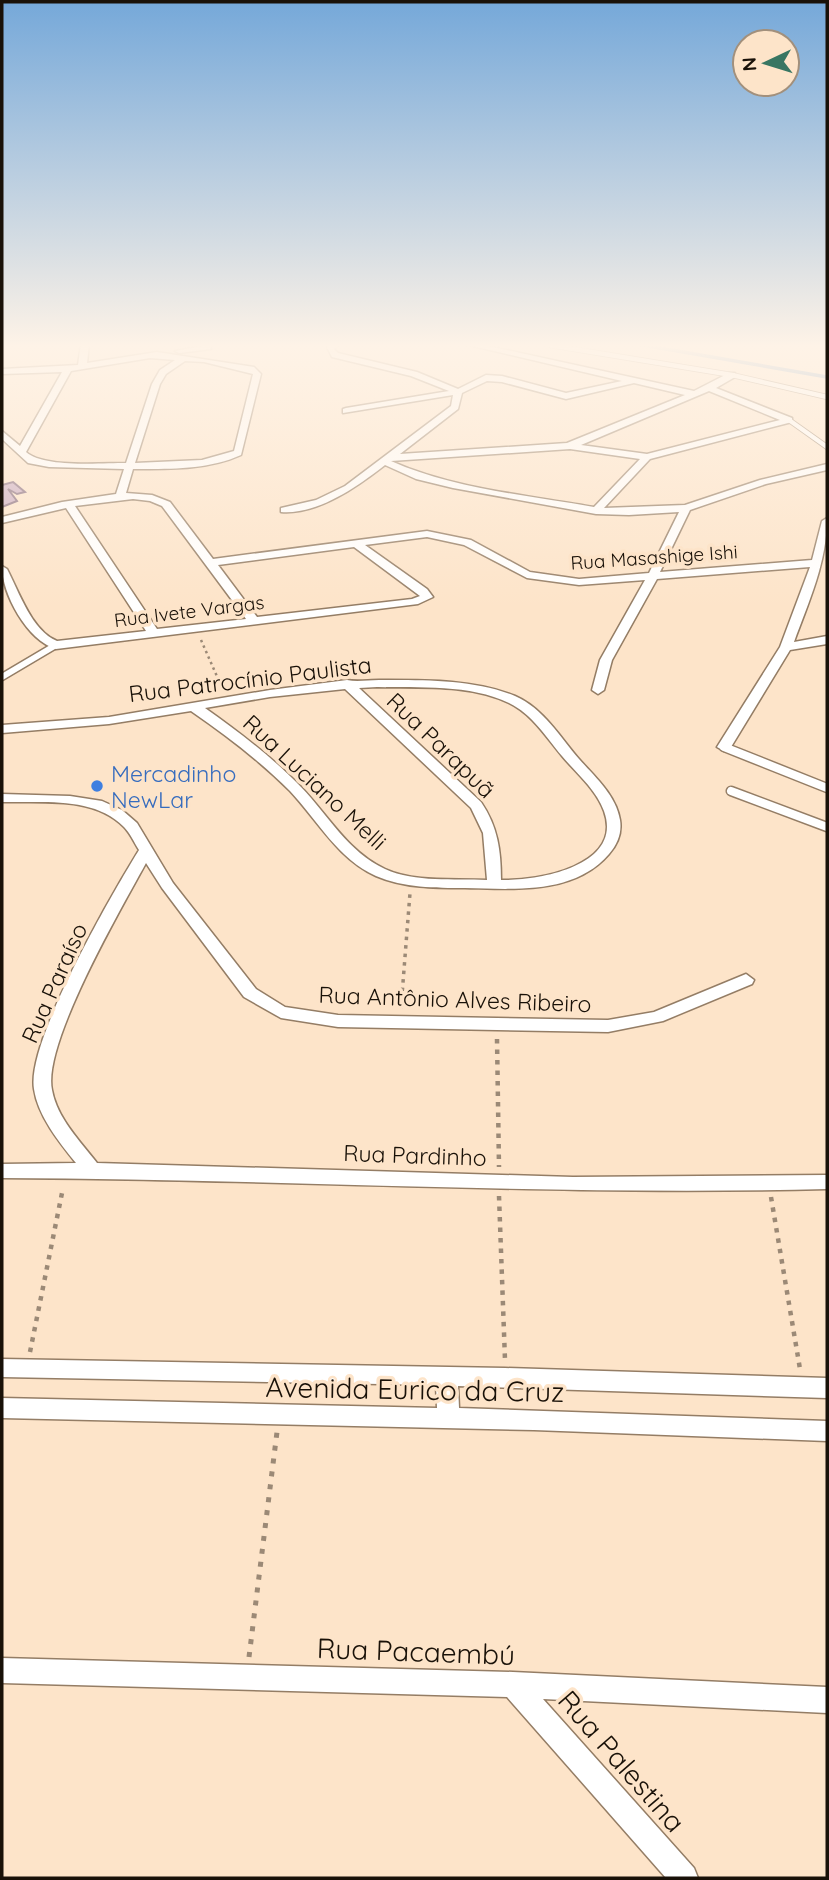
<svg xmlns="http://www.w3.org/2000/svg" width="829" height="1880" font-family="Quicksand,sans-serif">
<rect width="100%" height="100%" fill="#fde4c9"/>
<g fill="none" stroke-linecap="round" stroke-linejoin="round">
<path stroke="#6895c2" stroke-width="3.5" d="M637,344l190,33"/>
</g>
<path fill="#cbacc0" stroke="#866a7c" stroke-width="2" d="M13,482l12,10 -8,2 -9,-5 9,12 -15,6v-22z"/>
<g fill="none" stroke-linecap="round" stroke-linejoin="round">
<g stroke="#947d65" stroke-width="6">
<path id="service-far2" d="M549,345l183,30 95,22
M789,420l38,27"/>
</g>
<g stroke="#947d65" stroke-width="9">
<path id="service-far1" d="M2,677l54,-32
M724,747l2,1"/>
</g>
<g stroke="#947d65" stroke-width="11">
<path id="service" d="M724,747l103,41
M731,791l96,36"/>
</g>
<g stroke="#947d65" stroke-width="3">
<path id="minor" d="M81,344h8l-2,19 70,-11 97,15 7,7 -20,81c-33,15 -71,14 -108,14l-7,24 26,2 18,7 43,57 214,-28 44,9 59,32 49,7 70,-6 30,-61 -50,3 -33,-1 -143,-26 -37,-9 -31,-14c-27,21 -67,50 -104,47v-4l35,-8 29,-14 106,-80 2,-11 -110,18v-4l3,-1 103,-17 -38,-15 -79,-19 -5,-10 3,-3h9l-5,5 4,4 79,19 41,17 28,-14 16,1 64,17 56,-12 -158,-37h15l215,47 35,-18h6v4l-19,11 76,30v4l-142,37 -46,49 81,-3 75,-25 67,-16v6l-61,14 -76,26 -30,62 152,-12 10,-39 5,-3c0,44 -18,83 -33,124l33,-6v8l-37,6 -59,97 -7,4 -7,-4 63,-100 30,-80 -153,12 -45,81 -8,30 -6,4 -6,-4 8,-30 45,-80 -66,5 -52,-7 -63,-33 -37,-8 -62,8 62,44 6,8 -15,7 -362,45c-29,-9 -54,-55 -54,-83l5,3c12,23 25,62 50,72l89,-10 -80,-123 -64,15v-6l60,-15 54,-8 8,-25 -75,-2 -21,-4 -26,-24v-8l18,15 42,-74 -60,2v-5l76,-4zM150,358l25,2 -15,10 -8,14 -26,79c-25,0 -82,5 -100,-11l45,-81zM185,361l19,1 49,12 -19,77 -32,9 -67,3 25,-79 6,-10zM487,381l15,1 64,17 68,-16 51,12 -118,48 -167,11 58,-45 4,-16zM709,391l71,29 -133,34 -66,-9zM570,449l70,10 -46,48c-68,-12 -140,-18 -203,-46zM133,499l17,2 12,5 84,113 -89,10 -82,-123zM354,547l66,49 -8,3 -155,18 -39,-52z
M208,345l3,4 -32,4 -4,-2z
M347,680c10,2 21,0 32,0 44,0 95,-1 136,16 28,12 45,41 64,63 15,17 37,36 41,61 2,12 -2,24 -11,34 -35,41 -95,35 -144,34 -30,0 -61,0 -89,-12 -38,-17 -58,-55 -86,-85 -30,-30 -64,-56 -99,-80l-82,13 -107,9v-8l107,-8 161,-27zM377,687c42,1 93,-3 132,16 23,11 37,34 53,53 14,17 34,33 42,55 20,55 -66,70 -103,69 0,-29 -3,-53 -20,-78l-122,-114zM345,689l126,119 12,25 4,47c-34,-2 -71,3 -102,-11 -37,-17 -57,-54 -84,-82 -29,-30 -62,-55 -96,-79l65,-11z
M2,794l68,2 32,5 20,9 15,13 36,60 83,106 29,18 53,8 270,5 46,-8 92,-38 8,6 -2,4 -89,37 -55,11 -270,-5 -57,-9 -37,-21 -82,-109 -16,-25c-24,44 -104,181 -94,227 5,28 28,51 45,73l476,14 254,-2v14c-275,7 -550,-10 -825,-11v-14l74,-1c-17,-21 -38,-47 -42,-74 -8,-47 78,-195 105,-239 -5,-8 -9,-17 -15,-23 -30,-31 -82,-24 -122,-25z
M2,1359l503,9 322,10v20l-369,-12 1,22 368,13v20l-293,-11 -532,-12v-20l435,10 -1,-23 -434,-8z
M2,1658l511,14 314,15v26l-284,-14 151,169 4,10h-32l-159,-181 -505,-14z"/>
</g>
<path stroke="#9b8976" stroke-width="2.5" stroke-dasharray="2.5 3.5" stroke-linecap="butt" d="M201,640l22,50"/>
<path stroke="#9b8976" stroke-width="3.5" stroke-dasharray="3.5 5" stroke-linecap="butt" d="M401,1008l9,-115"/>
<path stroke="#9b8976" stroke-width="4.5" stroke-dasharray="4.5 6" stroke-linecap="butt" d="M497,1039l2,128
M499,1196l6,164
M771,1197l29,172
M30,1352l33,-164"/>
<path stroke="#9b8976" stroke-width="5" stroke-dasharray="5 8" stroke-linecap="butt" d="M249,1657l28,-225"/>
<use href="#service-far2" stroke="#fff" stroke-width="4.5"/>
<use href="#service-far1" stroke="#fff" stroke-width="6"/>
<use href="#service" stroke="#fff" stroke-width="8"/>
<use href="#minor" fill="#fff" fill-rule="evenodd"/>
</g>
<linearGradient id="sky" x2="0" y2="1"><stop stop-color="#75a8d9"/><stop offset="0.57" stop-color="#fef3e7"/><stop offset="1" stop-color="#fef3e7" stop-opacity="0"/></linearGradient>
<rect width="829" height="607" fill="url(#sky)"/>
<circle fill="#3f7fe0" stroke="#fde4c9" stroke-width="2.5" cx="97" cy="786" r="7"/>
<g text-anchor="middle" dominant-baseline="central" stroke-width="7" stroke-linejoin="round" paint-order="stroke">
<g font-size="19" fill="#191108" stroke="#fde4c9">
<text transform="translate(654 557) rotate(-4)">Rua Masashige Ishi</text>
<text transform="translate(189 611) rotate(-7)">Rua Ivete Vargas</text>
</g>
<g font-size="23" fill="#191108" stroke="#fde4c9">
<text transform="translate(250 679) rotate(-7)">Rua Patrocínio Paulista</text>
<text transform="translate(441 745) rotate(44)">Rua Parapuã</text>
<text transform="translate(315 782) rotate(43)">Rua Luciano Melli</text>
<text transform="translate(54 983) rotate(-66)">Rua Paraíso</text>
<text transform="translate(455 999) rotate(2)">Rua Antônio Alves Ribeiro</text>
<text transform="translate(415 1155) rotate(2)">Rua Pardinho</text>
</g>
<g font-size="23" fill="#366cbe" stroke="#fde4c9" text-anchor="start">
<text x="111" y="773">Mercadinho<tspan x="111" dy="26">NewLar</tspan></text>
</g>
<g font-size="28" fill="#191108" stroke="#fde4c9">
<text transform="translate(415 1389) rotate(1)">Avenida Eurico da Cruz</text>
<text transform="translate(416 1651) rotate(2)">Rua Pacaembú</text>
<text transform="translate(622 1761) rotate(49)">Rua Palestina</text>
</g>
</g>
<rect width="829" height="1880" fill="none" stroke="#191108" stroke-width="7"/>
<g transform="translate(766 63) rotate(266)"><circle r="33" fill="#fde4c9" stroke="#a2907c" stroke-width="2"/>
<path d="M0-5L12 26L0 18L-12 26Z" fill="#387662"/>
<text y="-10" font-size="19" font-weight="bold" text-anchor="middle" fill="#191108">N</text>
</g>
</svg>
